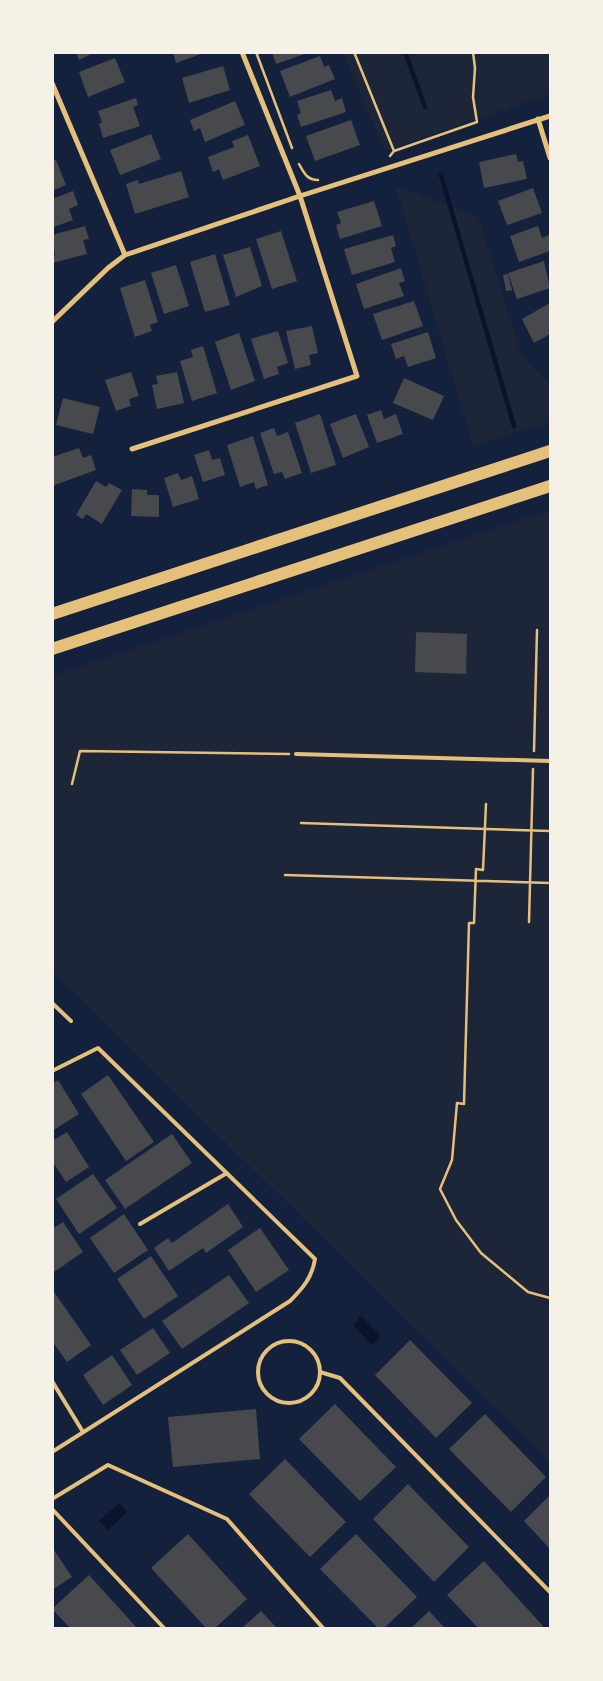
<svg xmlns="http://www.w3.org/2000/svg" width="603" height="1681" font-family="Mulish,sans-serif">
<rect width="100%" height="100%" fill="#14213d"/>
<path fill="#1d2539" d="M343,53h207v41l-165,57z
M396,187l82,29 44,141 28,26v39l-77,24z
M550,510v952l-497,-490 -1,-296z"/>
<path fill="#0b132b" d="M361,1316l20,20 -9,9 -19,-20z
M119,1503l8,9 -19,18 -9,-9z"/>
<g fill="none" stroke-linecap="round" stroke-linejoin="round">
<path stroke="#0b132b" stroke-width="4.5" d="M405,52l20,55
M441,175l73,251"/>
</g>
<path fill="#48494c" d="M76,52h19l-16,8z
M173,52h31v1l-28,10z
M272,52h36v1l-32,11z
M320,56l4,11 5,-2 6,14 -45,18 -10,-26z
M115,58l10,24 -37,15 -9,-25z
M223,66l7,24 -41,13 -7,-25z
M331,90l4,11 7,-3 4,14 -45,15 -4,-12 4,-2 -4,-12z
M136,98l2,7 -5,2 7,19 -37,12 -4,-14 3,-2 -4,-11z
M235,101l10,24 -40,17 -5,-14 -6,3 -4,-11z
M351,120l9,25 -45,16 -9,-25z
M151,134l10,25 -41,16 -10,-25z
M248,135l12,31 -37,14 -4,-11 -6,3 -5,-15 26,-10 -2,-6z
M516,154l2,8 5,-1 4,18 -43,9 -5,-26z
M56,160l10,25 -14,6v-30z
M181,171l8,26 -54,17 -9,-30 12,-4 1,4z
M533,188l9,25 -35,12 -9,-24z
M73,191l5,14 -9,4 4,11 -19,7 -2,-28z
M374,201l8,25 -42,13 -4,-14 5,-2 -4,-11z
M85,226l4,13 -6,1 4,14 -35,9v-7l3,-1 -3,-20z
M538,226l4,12 7,-3 1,16 -31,11 -9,-26z
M281,231l16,50 -25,8 -16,-50z
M393,235l3,11 -5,2 4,14 -43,13 -8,-26z
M250,247l12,39 -26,11 -13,-42z
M215,254l15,51 -25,7 -15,-50z
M544,261l6,27 -33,11 -9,-26z
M176,265l13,41 -25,8 -13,-41z
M401,268l4,13 -6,2 5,13 -40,13 -8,-25z
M508,274l4,16 -6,1 -3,-16z
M145,280l13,42 -8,3 2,6 -17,6 -15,-49z
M414,301l9,25 -41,14 -9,-26z
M550,303v31l-16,9 -12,-24z
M312,326l6,27 -9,2 2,10 -16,4 -9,-38z
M278,331l10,32 -11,4 2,7 -15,5 -13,-40z
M428,332l8,26 -28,9 -4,-11 -8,3 -5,-15z
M239,333l16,48 -24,9 -16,-48z
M203,346l14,47 -25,8 -12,-40 13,-4 -2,-7z
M131,372l8,24 -10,3 2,7 -15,5 -11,-31z
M177,372l7,31 -27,6 -5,-24 6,-1 -2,-8z
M404,378l40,18 -11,24 -40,-17z
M63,398l37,9 -7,27 -37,-9z
M381,410l3,9 12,-5 7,20 -26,9 -10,-28z
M320,414l16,51 -25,8 -16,-50z
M356,414l13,33 -26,11 -13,-34z
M274,428l3,8 11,-4 14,41 -17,6 -3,-7 -8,2 -14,-41z
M253,436l15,49 -12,4 -2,-7 -14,5 -13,-42z
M79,448l4,10 8,-3 5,15 -44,16v-29z
M209,450l3,10 8,-2 5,17 -22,7 -9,-27z
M178,473l3,7 11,-4 7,23 -26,8 -9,-29z
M96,481l10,6 3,-4 13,7 -20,34 -16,-10 -3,5 -7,-4z
M132,489l15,1v5h12v22l-28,-1z
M416,632l51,2 -1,40 -51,-2z
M108,1075l46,67 -28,19 -45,-67z
M58,1080l21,34 -27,17v-47z
M67,1132l22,35 -23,15 -14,-21v-20z
M172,1134l20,29 -67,46 -20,-29z
M93,1174l24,34 -38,26 -23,-35z
M228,1204l15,23 -37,26 -3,-5 -34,23 -15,-23 14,-10 4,5z
M124,1214l24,36 -34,23 -24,-35z
M63,1222l20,30 -29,20 -2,-43z
M260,1228l29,42 -33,22 -28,-42z
M151,1256l27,40 -34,23 -27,-40z
M229,1275l20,28 -67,46 -20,-28z
M52,1289l39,56 -24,17 -15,-21z
M153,1328l17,25 -33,22 -17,-25z
M410,1340l62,63 -36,35 -61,-63z
M112,1355l20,30 -29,20 -20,-30z
M335,1404l61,63 -36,34 -61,-62z
M256,1409l4,50 -87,8 -5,-50z
M485,1414l61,63 -35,35 -62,-63z
M285,1459l61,63 -36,35 -61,-63z
M408,1484l61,63 -35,35 -61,-63z
M550,1495v54l-26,-28z
M188,1534l59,65 -32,29h-9l-55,-60z
M356,1534l61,63 -33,31h-6l-58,-59z
M52,1547l20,30 -20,13z
M484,1561l59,65 -3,2h-62l-31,-33z
M89,1575l48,53h-67l-18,-19z
M261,1611l16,17h-35z
M429,1611l16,17h-34z"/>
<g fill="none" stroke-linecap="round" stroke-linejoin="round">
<path stroke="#e5c07b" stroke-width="2.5" d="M256,52l36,96
M354,52l40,99
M390,156l4,-5 83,-29 -4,-25 2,-29 -2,-16
M299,164c5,9 8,16 19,16
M534,751l3,-121
M72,784l8,-33 209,3
M486,804l-3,66 -7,-1 -2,54h-5l-5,181 -7,-1 -5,57 -12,29 16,31 25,33 47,39 22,6
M301,823l249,8
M285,875l265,8
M529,922l4,-153"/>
<path stroke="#e5c07b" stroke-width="4" d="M296,754l254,7
M52,1003l19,18
M52,1071l46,-23 217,211c-3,18 -11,28 -25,42l-238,151
M140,1224l87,-51
M258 1372a31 31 0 1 1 62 0a31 31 0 1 1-62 0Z
M320,1372l20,6 210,214
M52,1381l31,51
M52,1499l56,-34 119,54 96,109
M52,1509l112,119"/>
<path stroke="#e5c07b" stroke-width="5" d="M52,83l73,172
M538,119l12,39
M52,322l56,-54 17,-13 175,-59 250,-80
M132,449l225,-73 -57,-180 -58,-144"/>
<path stroke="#e5c07b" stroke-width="12" d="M52,614l498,-163
M52,649l498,-163"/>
</g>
<rect width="603" height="1681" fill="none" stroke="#f6f1e7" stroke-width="108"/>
</svg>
